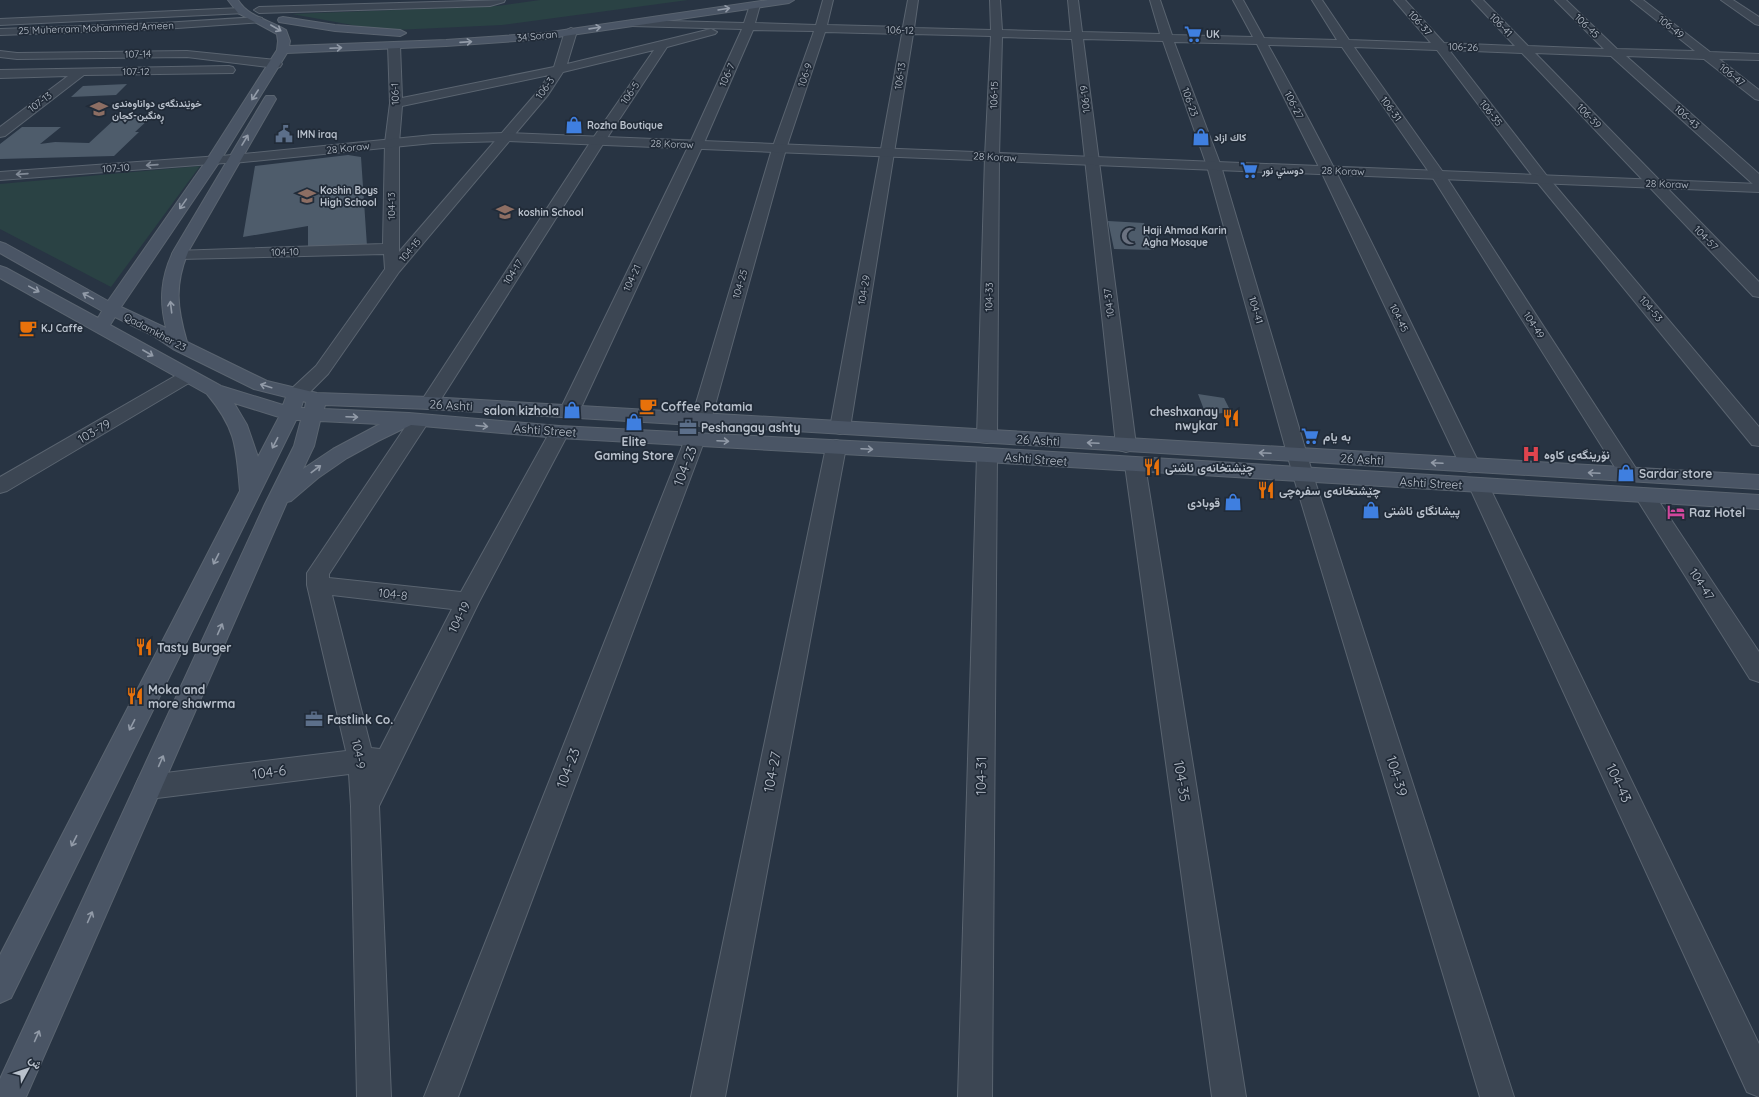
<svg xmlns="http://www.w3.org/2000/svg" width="1759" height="1097" font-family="Quicksand,Vazirmatn,sans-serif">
<rect width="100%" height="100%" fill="#283443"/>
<path fill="#2a4244" d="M540,0h148l-186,25 -107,5 -32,-3 -71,-13 205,-8z
M200,166l-89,121 -111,-58v-45z"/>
<path fill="#4e5c6b" d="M127,84l-11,11 -45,2 12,-11z
M116,118h34l-15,14h4l-25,24 -114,3v-15l22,-17h39l-21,17 15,-2 34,1z
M348,155l13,2 6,89h-59v-20l-65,11 12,-71z
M1108,221l36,2 10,27 -40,-1z
M1198,394l26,4 7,14 -25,3z"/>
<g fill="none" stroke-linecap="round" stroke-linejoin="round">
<g stroke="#5a6470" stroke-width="2">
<path id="minor" d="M505,0l-1,2 -14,4 -231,7 -5,-3 5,-3z
M823,0h10l-6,25 76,2 5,-27h10l-4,28 77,2 -1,-30h10l2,30 69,2 -3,-32h10l4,32 78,2 -10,-34h10l12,35 81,2 -20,-37h10l21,38 73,2 -25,-40h10l27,40 82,3 -37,-43h11l39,43 71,3 -43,-46h11l45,46 76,3 -49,-49h11l51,49 78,2 -64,-51h12l67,52 49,2v6l-40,-1 40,31v10l-4,-1 -51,-40 -78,-3 133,118v12l-5,-1 -143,-129 -76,-3 224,229v15l-6,-1 -231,-243 -73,-3 98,126 212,251v19l-7,-1 -215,-263 -100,-132 -83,-3 91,128 192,295 3,5 -3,5 -7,2 -7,-2 -192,-305 -89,-128 -74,-2c77,137 143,279 212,420l-3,5 -7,2 -7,-2 -3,-5 -138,-292 -65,-129 -83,-2 47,124 92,309 201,622h-34l-187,-622 -86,-309 -44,-125 -80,-2 53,406 -3,5 -7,2 -7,-2 -3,-5 -44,-406 -70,-2 -3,120 -2,280 -3,5 -7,1 -7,-1 -3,-5 8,-280 6,-121 -78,-2 -63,394 -3,4 -7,2 -7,-2 -3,-4 72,-394 -77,-2 -39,117 -75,271 -3,4 -7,2 -7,-2 -3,-4 81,-271 42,-118 -61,-1 -50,115 -124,267 -3,4 -7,2 -7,-2 -3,-4 130,-267 53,-116 -110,-3 -5,-3 5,-3 112,3 6,-18 5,-3 5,3 -5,18 61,2z
M1721,0h12l26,17v8l-4,-1z
M241,8l5,3 -1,2 -245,12v-6z
M571,28l6,3 -10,33 144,-35 6,3 -2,2 -48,13 -62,94 -169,266 -7,2 -7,-2 -2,-4 171,-262 63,-91 -91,22 -15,23 -149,177 -71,102 -25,25 -7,2 -7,-2 -2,-4 2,-4 27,-25 69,-97 -1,-15 -204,5 -6,-2 -2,-3 2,-3 209,-7 2,-101 5,-40 -2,-58 2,-2h8l2,2 2,53 152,-31 11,-36zM549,75l-10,15 -140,162v-109l3,-37z
M0,51l17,2 170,-2 89,9 4,1 2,3 -2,3 -4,1 -89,-11 -170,2 -17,-2z
M229,66l4,1 2,3 -2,3 -149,2 -79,61 -5,1v-10l68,-51 -68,2v-8z
M233,155l5,1 2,3 -2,3 -238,18v-8z
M188,370l6,2 3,4 -3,4 -187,111 -7,2v-16l182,-105z
M419,415l7,2 3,4 -100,153v4l132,14 91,-164 7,-2 7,2 3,4 -90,170 -100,204 12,291h-34l-6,-291 -2,-32 -200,25 -10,-3 -4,-9 4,-9 10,-3 197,-24 -39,-166v-12l105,-156zM332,595l120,14 -72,140 -9,-1z
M695,433l7,1 3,5 -247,658h-34l261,-658 3,-5z
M836,440l7,2 3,5 -121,650h-34l135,-650 3,-5z
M987,448l7,2 3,5 -5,642h-34l19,-642 3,-5z
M1135,458l7,2 3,5 101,632h-34l-87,-632 3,-5z
M1479,479l7,2 3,5 270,558v53l-12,-5 -278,-606 3,-5z
M1645,489l7,2 107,161v30l-9,-3 -115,-183 3,-5z"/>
</g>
<g stroke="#5a6470" stroke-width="2">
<path id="tertiary" d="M258,17l4,1 1,2 -1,2 -99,7 -163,6v-6l163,-6z
M505,133l1254,51v8l-1254,-51 -72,2 -200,20 -5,-1 -2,-3 2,-3 5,-1 200,-20z"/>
</g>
<g stroke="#5a6470" stroke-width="2">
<path id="secondary" d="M228,0h10c10,17 32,20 48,30l4,11 -1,5 157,-6 98,-7 224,-33h26l-5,3 -245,36 -98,7 -159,7 -67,108 -99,146 45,21c-7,-28 -5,-52 8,-78l90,-151 2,-3h8l2,3 -87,151c-15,34 -12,58 -2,92l80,39 50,12 112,4 1330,78v14l-1330,-80 -104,-4 -1,4 85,4 150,13 428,22 772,47v14l-772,-47 -428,-24 -148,-13 -33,16 -31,17 -29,20 -27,23 -4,1 -261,595h-26v-18l265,-575 29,-58 7,-26h-5l-285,578 -11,5v-48l240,-464c-4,-43 -3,-61 -33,-97l-207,-116v-12l6,2 92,50 4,-7 -102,-58v-11l6,2 102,57 98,-140 71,-111 1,-9 -1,-7 -39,-21zM115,317l37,18 21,14 81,40 32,8 -3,8 -62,-19 -111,-61zM303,401l3,1 -1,6h-4zM234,403l45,14 -21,40 -11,-32zM320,421l60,3 -47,25 -30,20 11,-23z
M283,17l52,8 65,5 6,3 -6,3 -65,-5 -56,-9 -1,-2 1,-2z"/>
</g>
<use href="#minor" fill="#3c4653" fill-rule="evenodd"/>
<use href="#tertiary" fill="#3c4653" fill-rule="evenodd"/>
<use href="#secondary" fill="#4a5565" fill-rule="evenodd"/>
</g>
<defs><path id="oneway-shaft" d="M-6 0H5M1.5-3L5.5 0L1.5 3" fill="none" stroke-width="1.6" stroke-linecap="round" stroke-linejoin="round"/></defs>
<g stroke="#929ba8">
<use href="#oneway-shaft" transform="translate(724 9) rotate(-9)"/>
<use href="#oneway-shaft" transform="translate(276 28) rotate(30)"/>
<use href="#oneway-shaft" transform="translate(595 28) rotate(-8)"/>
<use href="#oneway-shaft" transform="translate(466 42) rotate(-4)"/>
<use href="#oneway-shaft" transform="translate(336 48) rotate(-3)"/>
<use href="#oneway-shaft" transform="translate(255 95) rotate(123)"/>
<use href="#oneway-shaft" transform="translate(245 140) rotate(-59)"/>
<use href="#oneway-shaft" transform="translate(183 204) rotate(125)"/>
<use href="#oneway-shaft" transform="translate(34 289) rotate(29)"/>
<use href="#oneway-shaft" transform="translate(88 296) rotate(-151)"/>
<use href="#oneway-shaft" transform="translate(171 307) rotate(-97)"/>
<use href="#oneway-shaft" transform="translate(148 353) rotate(30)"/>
<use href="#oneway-shaft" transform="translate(266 386) rotate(-163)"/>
<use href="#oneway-shaft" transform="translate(352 417) rotate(2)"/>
<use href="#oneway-shaft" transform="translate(482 426) rotate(5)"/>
<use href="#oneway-shaft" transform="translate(723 441) rotate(3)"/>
<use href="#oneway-shaft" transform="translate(275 443) rotate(117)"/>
<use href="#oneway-shaft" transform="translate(1093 443) rotate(-177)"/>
<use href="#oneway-shaft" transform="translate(867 449) rotate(3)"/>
<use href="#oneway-shaft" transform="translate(1265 453) rotate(-177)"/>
<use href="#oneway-shaft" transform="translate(1437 463) rotate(-177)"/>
<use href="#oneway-shaft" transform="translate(316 469) rotate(-37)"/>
<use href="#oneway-shaft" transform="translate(1594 473) rotate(-177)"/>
<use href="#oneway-shaft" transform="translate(216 559) rotate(117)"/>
<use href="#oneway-shaft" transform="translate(220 629) rotate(-66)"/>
<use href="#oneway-shaft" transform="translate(132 725) rotate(117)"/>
<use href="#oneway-shaft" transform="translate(161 761) rotate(-66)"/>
<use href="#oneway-shaft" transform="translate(74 841) rotate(117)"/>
<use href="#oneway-shaft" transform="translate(90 917) rotate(-66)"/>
<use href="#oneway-shaft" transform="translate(37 1036) rotate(-66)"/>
</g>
<g stroke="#818a96">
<use href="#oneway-shaft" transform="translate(152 165) rotate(176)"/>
<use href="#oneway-shaft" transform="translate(22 174) rotate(176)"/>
</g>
<defs>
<g id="supermarket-bare" transform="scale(1.38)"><path d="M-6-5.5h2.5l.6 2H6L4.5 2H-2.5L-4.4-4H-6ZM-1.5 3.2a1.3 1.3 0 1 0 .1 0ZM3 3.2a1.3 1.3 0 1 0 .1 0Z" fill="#3f7fe0" stroke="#212b38" stroke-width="2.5" paint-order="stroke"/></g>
<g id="school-bare" transform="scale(1.38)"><path d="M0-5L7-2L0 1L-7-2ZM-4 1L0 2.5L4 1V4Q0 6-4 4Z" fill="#8d6e63" stroke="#212b38" stroke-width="2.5" paint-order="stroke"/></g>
<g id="shop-bare" transform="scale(1.38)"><path d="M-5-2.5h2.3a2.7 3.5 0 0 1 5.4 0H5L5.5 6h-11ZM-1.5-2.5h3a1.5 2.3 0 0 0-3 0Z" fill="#3f7fe0" stroke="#212b38" stroke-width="2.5" paint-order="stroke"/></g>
<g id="civic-bare" transform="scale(1.38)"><path d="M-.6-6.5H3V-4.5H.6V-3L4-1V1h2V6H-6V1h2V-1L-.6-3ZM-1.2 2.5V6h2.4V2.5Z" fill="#5c6f8a" stroke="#212b38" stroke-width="2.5" paint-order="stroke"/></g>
<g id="mosque-bare" transform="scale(1.38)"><path d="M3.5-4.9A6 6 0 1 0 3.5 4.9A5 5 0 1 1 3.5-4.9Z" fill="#6b7280" stroke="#212b38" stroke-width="2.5" paint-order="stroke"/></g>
<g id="cafe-bare" transform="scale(1.38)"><path d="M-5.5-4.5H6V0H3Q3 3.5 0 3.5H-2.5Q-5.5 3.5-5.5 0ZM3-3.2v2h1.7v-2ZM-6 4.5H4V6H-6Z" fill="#e8710a" stroke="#212b38" stroke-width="2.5" paint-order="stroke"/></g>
<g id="restaurant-bare" transform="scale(1.38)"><path d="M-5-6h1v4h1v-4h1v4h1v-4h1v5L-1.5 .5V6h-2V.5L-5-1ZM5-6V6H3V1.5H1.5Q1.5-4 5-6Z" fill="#e8710a" stroke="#212b38" stroke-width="2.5" paint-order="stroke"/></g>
<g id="office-bare" transform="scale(1.38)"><path d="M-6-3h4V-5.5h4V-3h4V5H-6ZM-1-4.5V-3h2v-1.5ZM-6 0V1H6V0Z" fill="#5c6f8a" stroke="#212b38" stroke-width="2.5" paint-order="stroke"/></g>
<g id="hospital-bare" transform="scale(1.38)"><path d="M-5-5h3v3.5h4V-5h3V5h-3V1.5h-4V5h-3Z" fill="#e0444e" stroke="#212b38" stroke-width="2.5" paint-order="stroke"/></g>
<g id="hotel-bare" transform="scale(1.38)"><path d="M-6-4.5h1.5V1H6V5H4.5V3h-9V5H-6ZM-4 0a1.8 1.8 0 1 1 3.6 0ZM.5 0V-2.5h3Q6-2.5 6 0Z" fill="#d1479c" stroke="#212b38" stroke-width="2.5" paint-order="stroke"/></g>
</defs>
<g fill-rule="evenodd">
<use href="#supermarket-bare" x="1193" y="34"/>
<use href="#school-bare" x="99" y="109"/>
<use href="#shop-bare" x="574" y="125"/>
<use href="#civic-bare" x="284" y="134"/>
<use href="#shop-bare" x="1201" y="137"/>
<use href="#supermarket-bare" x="1249" y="170"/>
<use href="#school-bare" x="307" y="196"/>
<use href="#school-bare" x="505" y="212"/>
<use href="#mosque-bare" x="1130" y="236"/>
<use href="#cafe-bare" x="28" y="328"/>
<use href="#cafe-bare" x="648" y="406"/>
<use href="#shop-bare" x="572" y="410"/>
<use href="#restaurant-bare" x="1231" y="418"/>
<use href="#shop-bare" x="634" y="422"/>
<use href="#office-bare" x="688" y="427"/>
<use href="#supermarket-bare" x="1310" y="436"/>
<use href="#hospital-bare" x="1531" y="454"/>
<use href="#restaurant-bare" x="1152" y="467"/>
<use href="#shop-bare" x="1626" y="473"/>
<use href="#restaurant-bare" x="1266" y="490"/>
<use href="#shop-bare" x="1233" y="502"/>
<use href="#shop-bare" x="1371" y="510"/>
<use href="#hotel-bare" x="1676" y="512"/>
<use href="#restaurant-bare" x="144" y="647"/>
<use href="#restaurant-bare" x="135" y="696"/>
<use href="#office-bare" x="314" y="719"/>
</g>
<g text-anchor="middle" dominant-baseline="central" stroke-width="3.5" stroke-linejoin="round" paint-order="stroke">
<g font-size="10" fill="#b9c1cc" stroke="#212b38">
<text transform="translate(1420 23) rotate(48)">106-37</text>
<text transform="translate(1501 25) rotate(46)">106-41</text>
<text transform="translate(1587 26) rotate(44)">106-45</text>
<text transform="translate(1671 27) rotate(38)">106-49</text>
<text transform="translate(96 28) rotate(-2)">25 Muherram Mohammed Ameen</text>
<text transform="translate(900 30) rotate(2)">106-12</text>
<text transform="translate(537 36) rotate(-6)">34 Soran</text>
<text transform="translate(1463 47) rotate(2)">106-26</text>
<text transform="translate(138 54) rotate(-1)">107-14</text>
<text x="136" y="71">107-12</text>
<text transform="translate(727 75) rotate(-66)">106-7</text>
<text transform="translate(805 75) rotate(-71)">106-9</text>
<text transform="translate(1732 75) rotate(38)">106-47</text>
<text transform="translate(900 76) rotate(-81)">106-13</text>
<text transform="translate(545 88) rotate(-54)">106-3</text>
<text transform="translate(630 93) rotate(-56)">106-5</text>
<text transform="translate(395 94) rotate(-91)">106-1</text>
<text transform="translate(994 95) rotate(-88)">106-15</text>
<text transform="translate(1085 99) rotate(-96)">106-19</text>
<text transform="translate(40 102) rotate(-37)">107-13</text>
<text transform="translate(1190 102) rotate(70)">106-23</text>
<text transform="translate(1294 105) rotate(63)">106-27</text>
<text transform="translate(1391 109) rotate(54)">106-31</text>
<text transform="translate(1491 113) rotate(52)">106-35</text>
<text transform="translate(1589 116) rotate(46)">106-39</text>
<text transform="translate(1687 117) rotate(42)">106-43</text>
<text transform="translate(672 144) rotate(2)">28 Koraw</text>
<text transform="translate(348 148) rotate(-6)">28 Koraw</text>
<text transform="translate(995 157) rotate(3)">28 Koraw</text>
<text transform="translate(116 168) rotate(-4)">107-10</text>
<text transform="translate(1343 171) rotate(2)">28 Koraw</text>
<text transform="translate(1667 184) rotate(2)">28 Koraw</text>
<text transform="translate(391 206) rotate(-90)">104-13</text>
<text transform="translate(1706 238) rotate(46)">104-57</text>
<text transform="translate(410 250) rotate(-50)">104-15</text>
<text transform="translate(285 252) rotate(-1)">104-10</text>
<text transform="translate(513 272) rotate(-57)">104-17</text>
<text transform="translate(632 278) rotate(-65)">104-21</text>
<text transform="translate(740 284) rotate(-74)">104-25</text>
<text transform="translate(864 290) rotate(-80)">104-29</text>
<text transform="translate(989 297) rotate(-89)">104-33</text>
<text transform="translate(1109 303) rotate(-97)">104-37</text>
<text transform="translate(1651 309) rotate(50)">104-53</text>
<text transform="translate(1256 310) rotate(74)">104-41</text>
<text transform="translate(1399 318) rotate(64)">104-45</text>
<text transform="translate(1534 325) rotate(57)">104-49</text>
<text transform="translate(155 332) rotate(28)">Qadamkher 23</text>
</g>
<g font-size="10" font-weight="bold" fill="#b9c1cc" stroke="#212b38" text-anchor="start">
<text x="1206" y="34">UK</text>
<text x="112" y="103">خوێندنگەی دواناوەندی<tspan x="112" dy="12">ڕەنگین-کچان</tspan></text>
<text x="587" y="125">Rozha Boutique</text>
<text x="297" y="134">IMN iraq</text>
<text x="1214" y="137">كاك ازاد</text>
<text x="1262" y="170">دوستي نور</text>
<text x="320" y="190">Koshin Boys<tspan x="320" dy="12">High School</tspan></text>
<text x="518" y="212">koshin School</text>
<text x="1143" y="230">Haji Ahmad Karin<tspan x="1143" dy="12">Agha Mosque</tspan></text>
<text x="41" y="328">KJ Caffe</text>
</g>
<g font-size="12" fill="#b9c1cc" stroke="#212b38">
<text transform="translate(451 405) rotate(3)">26 Ashti</text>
<text transform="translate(545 430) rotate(4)">Ashti Street</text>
<text transform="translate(94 431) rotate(-30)">103-79</text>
<text transform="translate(1038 440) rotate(3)">26 Ashti</text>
<text transform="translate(1036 459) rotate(4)">Ashti Street</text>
<text transform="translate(1362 459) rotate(3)">26 Ashti</text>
<text transform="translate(1431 483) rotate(3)">Ashti Street</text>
<text transform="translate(1702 584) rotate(57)">104-47</text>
<text transform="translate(393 594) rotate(7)">104-8</text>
<text transform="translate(459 617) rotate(-63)">104-19</text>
<text transform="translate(359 754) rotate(79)">104-9</text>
</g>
<g font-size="12" font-weight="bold" fill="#b9c1cc" stroke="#212b38" text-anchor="start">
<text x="661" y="406">Coffee Potamia</text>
<text x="559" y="410" text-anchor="end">salon kizhola</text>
<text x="1218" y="411" text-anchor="end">cheshxanay<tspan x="1218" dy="14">nwykar</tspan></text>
<text x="701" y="427">Peshangay ashty</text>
<text x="1323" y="436">به يام</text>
<text x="634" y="441" text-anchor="middle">Elite<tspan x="634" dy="14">Gaming Store</tspan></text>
<text x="1544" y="454">نۆرینگەی کاوە</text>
<text x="1165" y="467">چێشتخانەی ئاشتی</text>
<text x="1639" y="473">Sardar store</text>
<text x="1279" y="490">چێشتخانەی سفرەچی</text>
<text x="1220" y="502" text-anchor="end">قوبادی</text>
<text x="1384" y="510">پیشانگای ئاشتی</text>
<text x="1689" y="512">Raz Hotel</text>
<text x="157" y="647">Tasty Burger</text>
<text x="148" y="689">Moka and<tspan x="148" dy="14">more shawrma</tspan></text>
<text x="327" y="719">Fastlink Co.</text>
</g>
<g font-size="14" fill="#b9c1cc" stroke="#212b38">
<text transform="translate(685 466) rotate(-69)">104-23</text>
<text transform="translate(568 768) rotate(-69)">104-23</text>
<text transform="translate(269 772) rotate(-7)">104-6</text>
<text transform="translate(772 772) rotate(-79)">104-27</text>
<text transform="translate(981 776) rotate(-89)">104-31</text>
<text transform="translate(1397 776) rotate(73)">104-39</text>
<text transform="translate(1182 781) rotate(81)">104-35</text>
<text transform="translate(1619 783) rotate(65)">104-43</text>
</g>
</g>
<g transform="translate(28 1069) rotate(50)" stroke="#212b38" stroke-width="3" paint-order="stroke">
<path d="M0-3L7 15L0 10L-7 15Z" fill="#b9c1cc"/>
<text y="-6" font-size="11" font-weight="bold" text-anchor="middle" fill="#b9c1cc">ش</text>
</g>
</svg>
